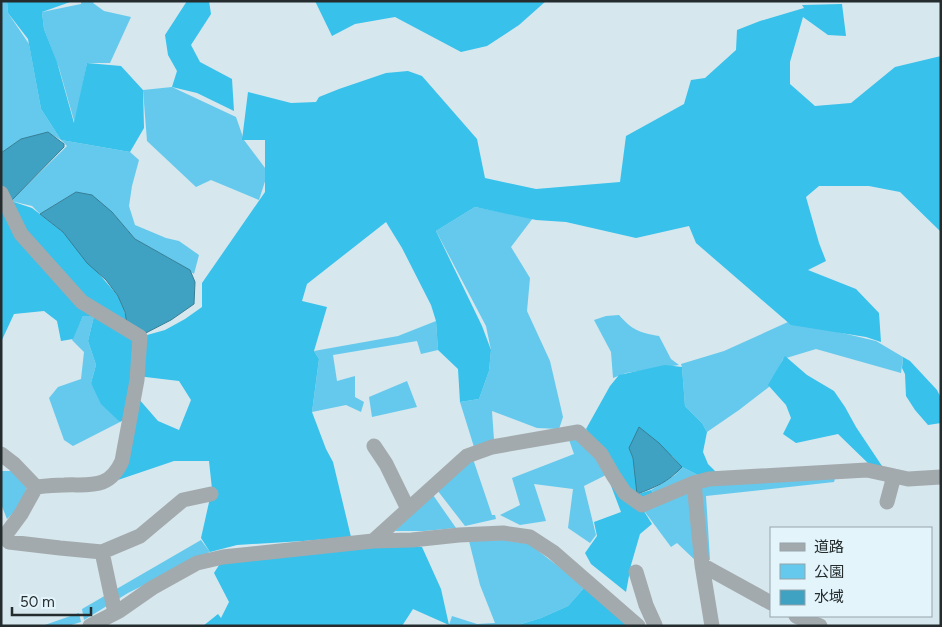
<svg xmlns="http://www.w3.org/2000/svg" width="942" height="627" font-family="Figtree,'Noto Sans JP',sans-serif">
<rect width="100%" height="100%" fill="#d6e7ee"/>
<path fill="#64c9ec" d="M1,1h6l1,12 21,31 12,65 20,31 69,12 9,8 -7,26 -3,20 6,19 31,13 13,3 20,14 -5,19 -20,-13 -39,-22 -23,-27 -36,-20 -36,22 -8,-8 -21,-5 56,-55 -6,-6 -9,-5 -31,4 -20,14z
M81,1h14l-2,2 11,8 27,6 -21,46h-23l-12,61 -16,-56 -15,-39 -2,-17 39,-8z
M172,87l64,30 8,23 24,32 -9,28 -48,-20 -15,7 -49,-46 -4,-51z
M475,207l58,11 -22,29 19,31 -3,33 23,50 13,56 -4,12 -22,-1 -45,-17 2,29 -20,7 -14,-45 19,-3 10,-28 2,-21 -5,-24 -50,-95z
M619,315c13,15 21,18 40,21l12,23 8,6 -53,8 -13,5 -2,-26 -17,-32 12,-4z
M83,316h11l-6,25 8,24 -5,18 29,39 -47,24 -9,-6 -15,-42 9,-11 23,-8 3,-27 -12,-12z
M436,321l2,29 -17,4 -4,-13 -84,14 4,26 18,-5v21l9,5 -3,10 -15,-7 -34,7 7,-53 -5,-8 84,-15z
M788,322l50,10 38,9 27,16 -2,16 -85,-24 -33,10 -14,28 -30,23 -32,22 -5,-9 -17,-17 -3,-39 -1,-3 43,-13z
M407,381l10,26 -45,10 -3,-20z
M578,435l32,38 -26,13 12,49 -6,8 -22,-15 5,-39 -39,-5 12,37 -26,4 -20,-10 20,-10 -8,-27 62,-24 -6,-17z
M472,456l20,59h3l1,4 -31,7 -31,-40z
M682,467l18,9 -42,22 -7,-8 24,-15z
M1,471h12l15,14 -9,22 -12,12 -6,-15z
M837,472l-3,10 -128,14 4,64 -6,-1 -8,-77z
M684,491l7,5 5,65 -19,-18 -6,4 -29,-39z
M433,495l23,33 -32,3h-29z
M201,540l9,12 -82,41 -44,27 -2,-11z
M504,540l25,4 29,22 26,22 -16,18 -27,12 -26,8h-61l-5,-1 3,-9 25,8 18,-1 -15,-38 -11,-44z
M79,613l2,9 -13,4h-26z"/>
<path fill="#37c1eb" d="M7,1h66l-31,11 2,17 13,33 17,61 13,-60 34,3 22,24 1,38 -14,24 -69,-12 -20,-31 -13,-70 -20,-26z
M187,1h22l2,13 -20,31 9,17 32,17 2,32 -37,-18 -25,-6 5,-16 -9,-16 -3,-20z
M315,1h231l-27,24 -32,21 -26,6 -66,-35 -40,7 -23,12z
M842,4l4,32 -18,-1 -25,-18 -13,45v22l25,22 36,-3 44,-36 46,-11v176l-41,-40 -31,-6h-50l-13,11 13,46 7,18 -18,9 48,19 23,24 2,29 -15,-5 -75,-12 -95,-82 -7,-17 -53,12 -70,-16 -30,-2 -61,-13 -39,24 46,95 9,24 -2,21 -10,28 -19,3 -2,-33 -20,-19 -2,-29 -5,-16 -29,-57 -16,-26 -79,62 -5,17 25,6 -13,44 5,8 -7,53 14,37 7,13 18,75 -48,4 -66,4 -27,7 -9,-14 11,-49 -3,-28h-35l-62,21 26,-84 20,23 21,9 12,-30 -12,-19 -42,-5 -9,41 -8,5 -19,-18 -10,-21 5,-18 -8,-24 6,-25h-11l-10,23 -12,2 -4,-20 -13,-10 -30,3 -13,28v-151l10,10 21,7 31,24 55,64 6,14 6,22 10,5 25,-7 20,-11 17,-12v-24l63,-91v-52h-23l6,-48 43,11 25,-1 3,-5 20,-8 47,-16 22,-2 14,5 55,63 8,39 51,11 84,-7 6,-46 58,-32 7,-24 14,-2 31,-28 1,-20 23,-9 44,-13 -2,-3z
M785,356l22,19 27,16 11,16 11,20 26,39 -10,1 -34,-33 -42,9 -13,-9 8,-16 -5,-13 -18,-20z
M903,357l7,4 27,29 4,8v25l-13,2 -13,-15 -9,-14 -1,-22 -3,-6z
M665,365l17,2 3,39 17,17 5,9 -4,20 5,12 8,8 -16,4 -18,-9 -10,-11 -43,-8 4,10 5,36 13,-4 5,7 -14,11 10,16 -12,10 -9,31 -5,27 -35,-28 -6,-11 12,-17 -3,-14 27,-10 -14,-37 -3,-20 -18,-26 24,-43 9,-11z
M414,546l8,1 19,42 8,36 -36,-16 -11,17h-199l15,-12 3,4 8,-16 -15,-29 7,-11 104,-12z
M584,588l47,38h-116l26,-8 27,-12z"/>
<path fill="#3fa2c3" stroke="#377f96" d="M48,132l16,12v3l-53,54 -10,-10v-38l20,-14z
M76,192l16,3 20,17 23,27 55,31 5,12 -1,22 -23,16 -33,17 -10,-7 -3,-18 -7,-16 -12,-16 -19,-17 -24,-31 -23,-18z
M639,427l20,16 23,24c-14,15 -26,20 -45,27l-4,-36 -4,-10z"/>
<g fill="none" stroke-linecap="round" stroke-linejoin="round">
<path stroke="#a3aaad" stroke-width="15" d="M1,193l20,41 61,68 58,35 -3,43 -15,81c-13,29 -32,23 -58,24 -9,0 -19,1 -28,2
M374,446l12,18 22,45
M1,454l13,10 22,23
M694,483l8,82 10,61
M887,502l7,-26
M1,537h3l17,-23 15,-27
M4,537l5,5 51,6 42,4 13,61
M373,541l94,-85 25,-9 86,-15 23,22 12,21 12,18 17,12 52,-22 15,-4 158,-9 41,9 33,-2
M102,552l38,-16 43,-36 28,-6
M702,565l69,38
M636,572l10,33 9,20v1
M796,616l24,10
M90,626l29,-15 33,-23 45,-25 26,-6 150,-16 39,-1 47,-5 44,-2 27,4 23,15 85,74"/>
</g>
<rect width="942" height="627" fill="none" stroke="#252c2e" stroke-width="5"/>
<rect x="770" y="527" width="162" height="90" fill="#e3f4fb" stroke="#97a4a9"/>
<rect x="780" y="543" width="25" height="8" fill="#a3aaad" stroke="#97a4a9"/>
<text x="814" y="552" font-size="15" fill="#252c2e">道路</text>
<rect x="780" y="564" width="25" height="15" fill="#64c9ec" stroke="#97a4a9"/>
<text x="814" y="577" font-size="15" fill="#252c2e">公園</text>
<rect x="780" y="590" width="25" height="15" fill="#3fa2c3" stroke="#97a4a9"/>
<text x="814" y="602" font-size="15" fill="#252c2e">水域</text>
<path d="M12 607v8h79v-8" fill="none" stroke="#252c2e" stroke-width="2.5"/>
<text x="20" y="607" font-size="15" fill="#252c2e" stroke="#e3f4fb" stroke-width="4" paint-order="stroke">50 m</text>
</svg>
